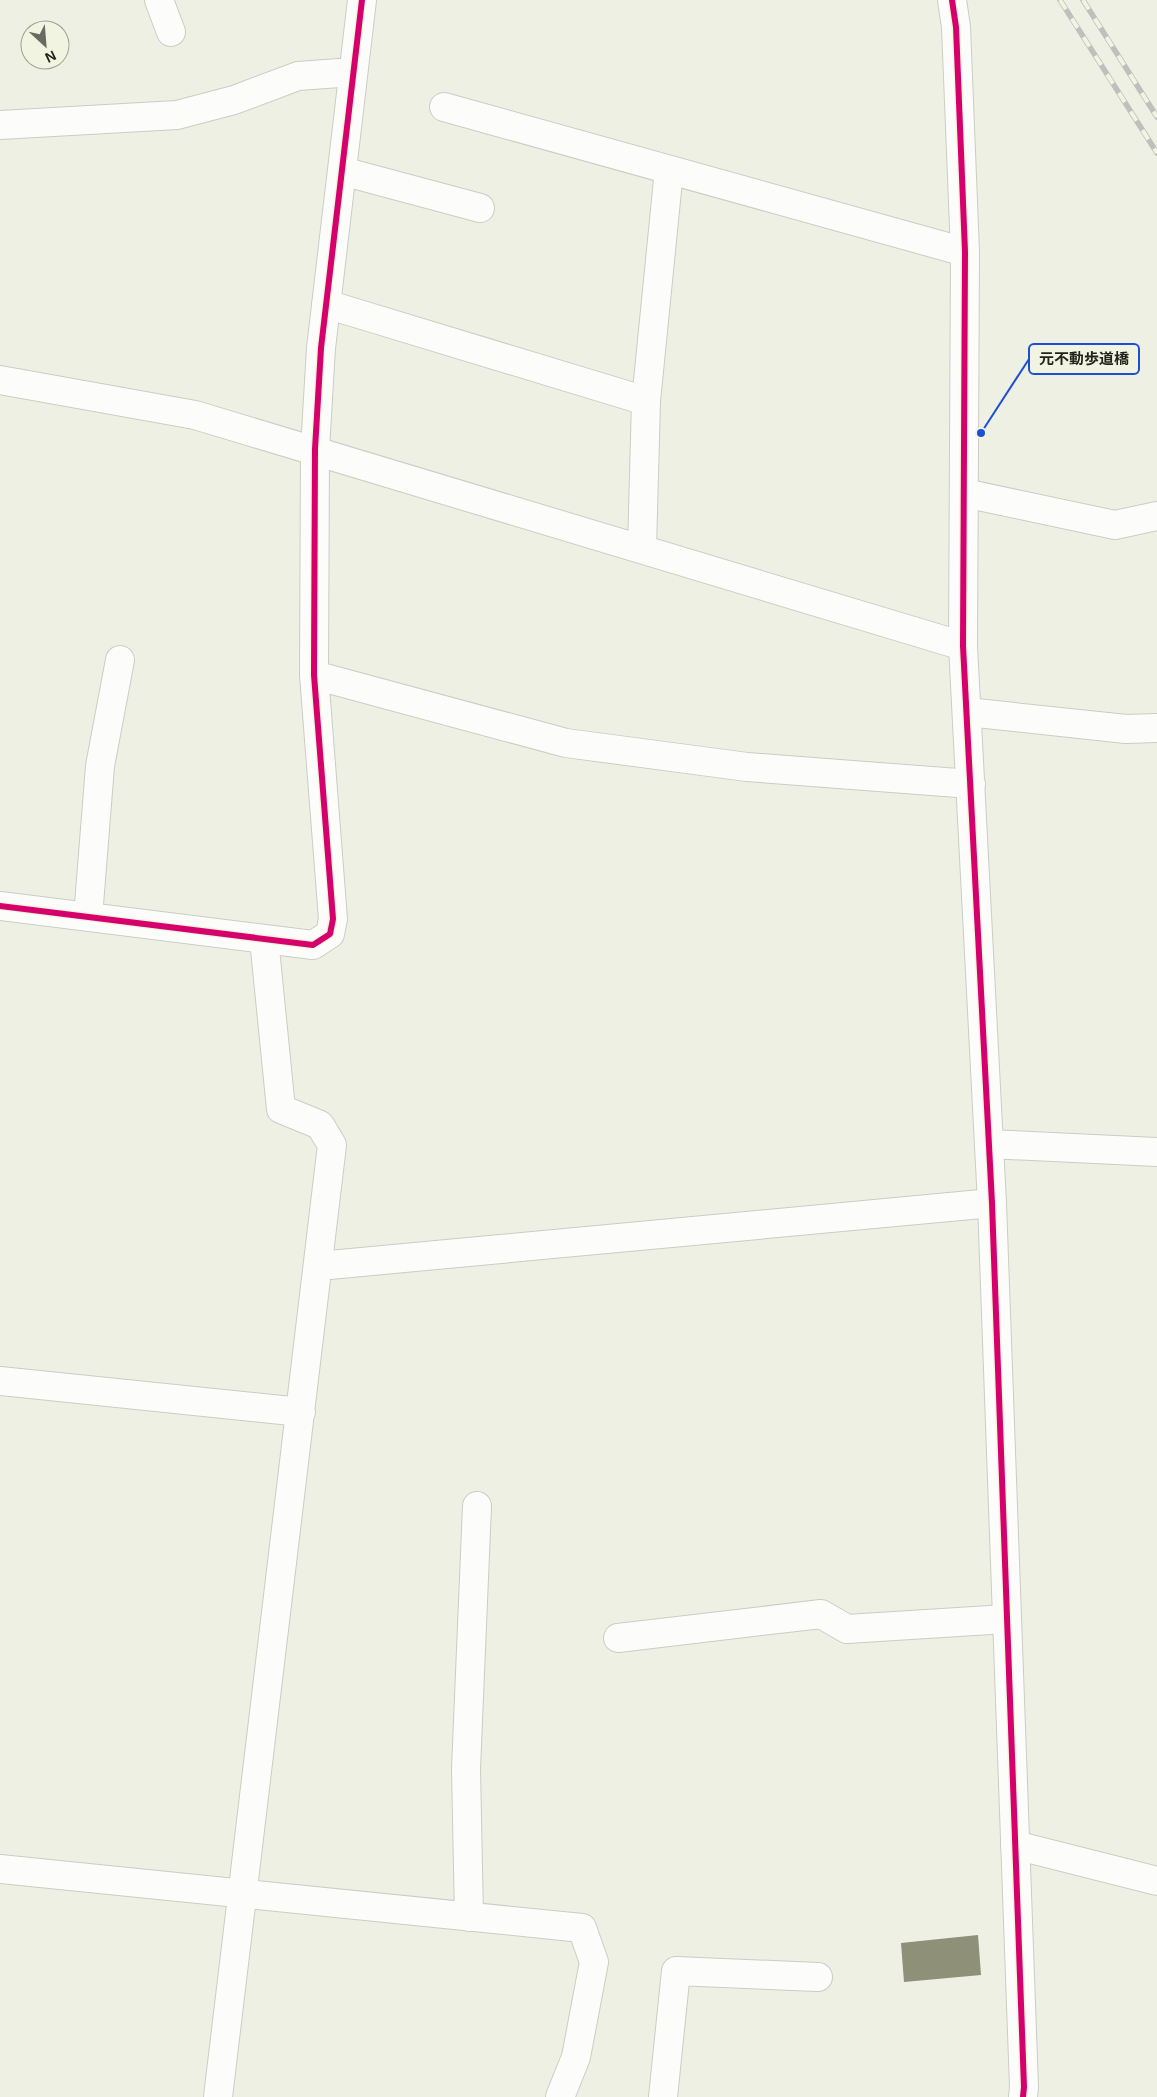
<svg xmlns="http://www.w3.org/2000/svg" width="1157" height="2097" font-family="Helvetica,'Noto Sans JP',sans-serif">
<rect width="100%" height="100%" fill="#eef0e4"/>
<path fill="#8e9078" d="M978,1935l3,40 -77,7 -3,-39z"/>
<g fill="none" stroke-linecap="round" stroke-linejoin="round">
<g stroke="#cbcdc4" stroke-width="30">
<path id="minor" d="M159,0l12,32
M444,107l521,145
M0,125l177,-10 57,-15 64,-24 55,-4
M342,171l138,37
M326,304l320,97
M0,380l195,35 768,231
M964,493l151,32 42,-9
M642,548l4,-147 23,-231
M314,675l252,68 181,24 224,17
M967,712l159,17 31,-1
M0,906l313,39 17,-11 3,-15 -19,-244 1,-226 6,-101 41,-348
M88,917l12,-151 20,-106
M989,1144l168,8
M319,1266l673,-63
M0,1381l301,31
M618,1638l203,-24 26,15 159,-10
M1015,1845l142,36
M0,1869l582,59 12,34 -18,95 -16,40
M469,1917l-3,-148 11,-263
M218,2097l114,-952 -12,-20 -39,-16 -17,-170
M663,2097l13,-126 142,6"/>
</g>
<g stroke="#cbcdc4" stroke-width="30">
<path id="tertiary" d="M952,0l4,27 9,225 -2,394 29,557 32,884 -1,10"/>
</g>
<use href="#minor" stroke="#fcfdfb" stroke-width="28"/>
<use href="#tertiary" stroke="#fcfdfb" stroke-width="28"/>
<g stroke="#bec0bc" stroke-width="5.5">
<path id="rail" d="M1060,0l97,153
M1083,0l74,117"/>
</g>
<use href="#rail" stroke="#f1f4e0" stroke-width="4" stroke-dasharray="11" stroke-linecap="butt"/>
<g stroke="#f1f4e0" stroke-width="9">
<path id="cycleway" d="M952,0l4,27 9,225 -2,394 29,557 32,884 -1,10
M0,906l313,39 17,-11 3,-15 -19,-244 1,-226 6,-101 41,-348"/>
</g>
<use href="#cycleway" stroke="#d6006c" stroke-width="6"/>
</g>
<path fill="none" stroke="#1d4ed8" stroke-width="2" d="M981 433L1029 359"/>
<circle fill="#1d4ed8" stroke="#f1f4e0" stroke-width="2" cx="981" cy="433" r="5"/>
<rect fill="#f1f4e0" stroke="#1d4ed8" stroke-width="2" x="1029" y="344" width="110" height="30" rx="5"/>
<g font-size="15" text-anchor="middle" font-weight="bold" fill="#22231c">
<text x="1084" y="364">元不動歩道橋</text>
</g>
<g transform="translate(45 45) rotate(154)"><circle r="24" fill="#f1f4e0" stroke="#9ea092"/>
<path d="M0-4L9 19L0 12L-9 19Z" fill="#696b62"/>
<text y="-8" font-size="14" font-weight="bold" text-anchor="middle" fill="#22231c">N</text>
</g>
</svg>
